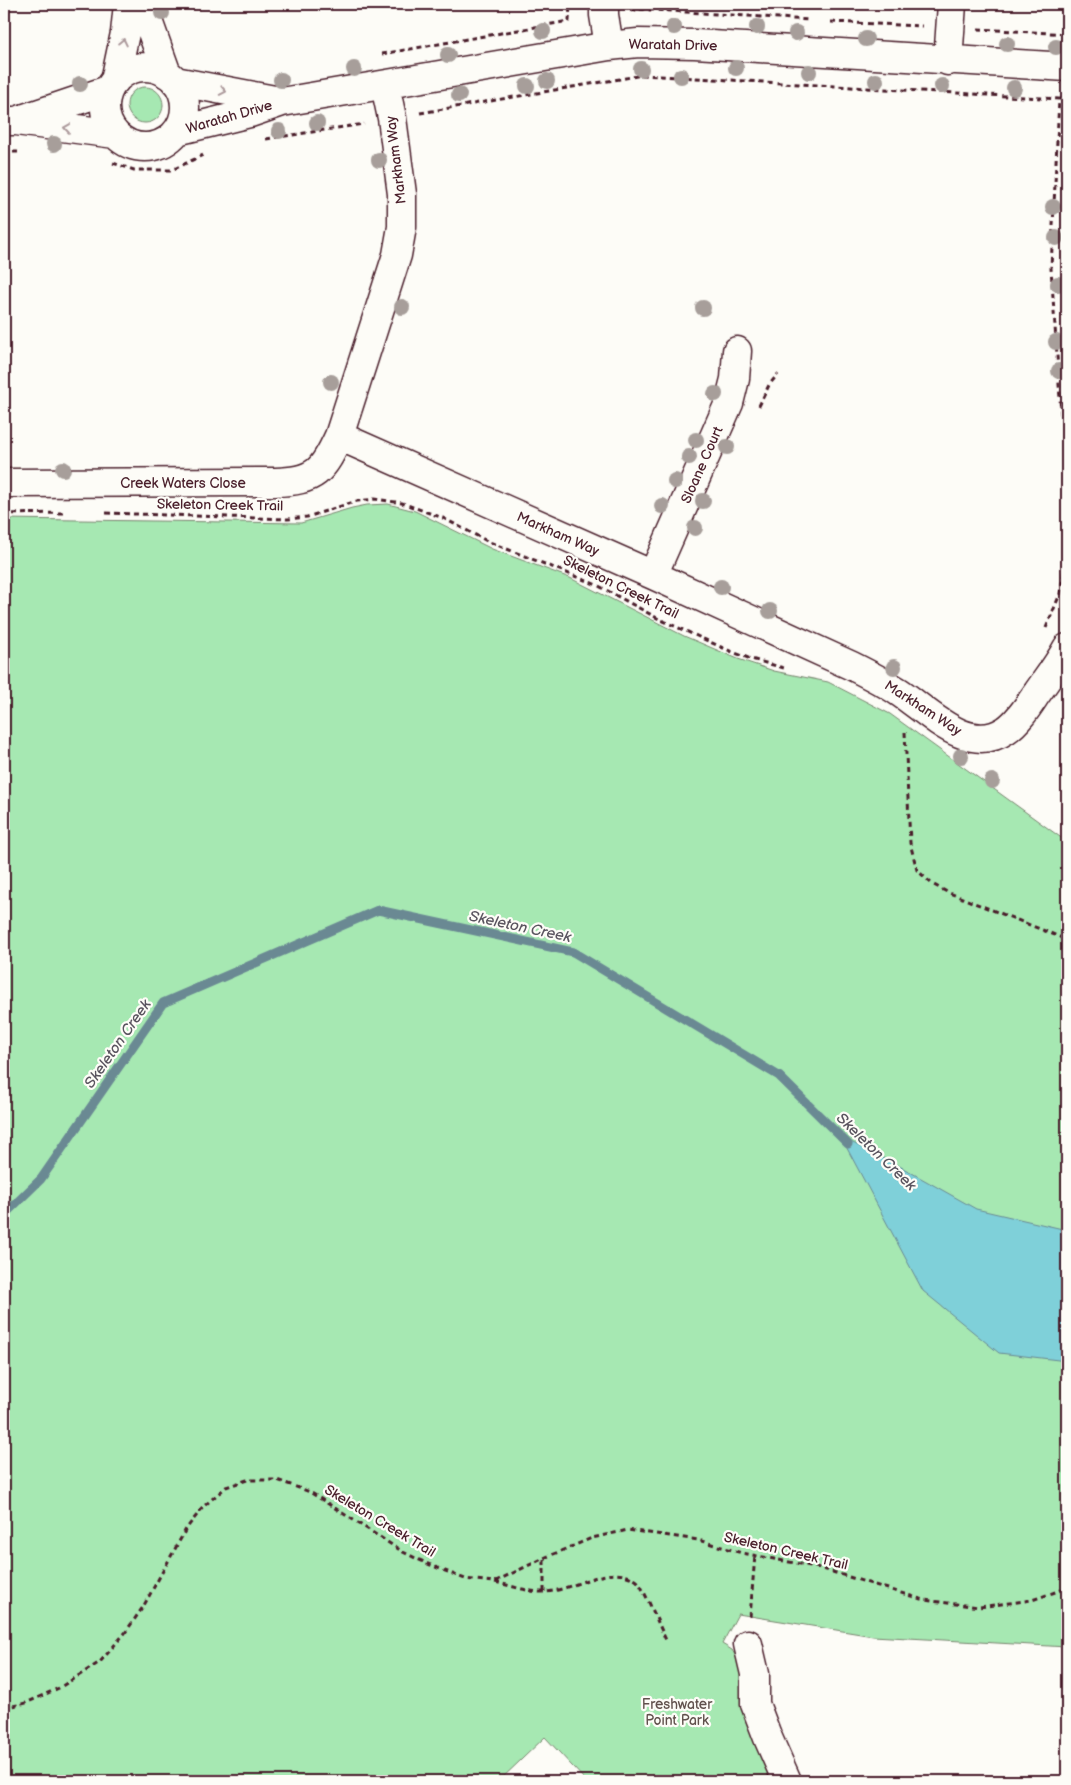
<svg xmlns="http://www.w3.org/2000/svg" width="1071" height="1785" font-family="'Balsamiq Sans',sans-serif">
<rect width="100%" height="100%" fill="#fdfcf7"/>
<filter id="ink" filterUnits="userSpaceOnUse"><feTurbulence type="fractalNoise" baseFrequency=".02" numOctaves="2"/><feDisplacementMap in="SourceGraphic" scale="10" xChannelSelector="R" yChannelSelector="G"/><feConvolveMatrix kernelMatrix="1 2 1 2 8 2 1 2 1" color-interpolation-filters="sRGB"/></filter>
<g filter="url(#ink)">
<path fill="#a6e8b2" stroke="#78846e" d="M127 105a18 18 0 1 1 36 0a18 18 0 1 1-36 0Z
M388,504l27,7 77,38 78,29 114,58 54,23 36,12 54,11 62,32 177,128v805l-194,-11 -135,-22 -16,30 10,6 8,13 32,118h-186l-41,-44 -46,44h-495v-1262l297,4 51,-15 15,-3z"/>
<path fill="#7fd0d9" stroke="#6a8993" d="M841,1137l62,31 73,41 91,21v131l-68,-8 -76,-62z"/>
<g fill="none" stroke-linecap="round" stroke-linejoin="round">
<path stroke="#6a8993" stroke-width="9" d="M4,1215l37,-36 122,-176 215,-93 195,42 206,124 69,68"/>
<g stroke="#4a1f2b" stroke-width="31">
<path id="minor" d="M142,4l25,70
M604,4v11l5,31
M948,61l4,-57
M105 107a40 40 0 1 1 80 0a40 40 0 1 1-80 0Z
M115,81l10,-48 3,-29
M175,81l105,20
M385,85l7,33 10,76v33l-5,28 -58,181 314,139 199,91c16,8 32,16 47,26 29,19 69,64 107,38 12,-8 21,-22 29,-34 11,-16 23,-31 32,-48
M22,119l86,-29
M4,121h12l99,13
M177,131l73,-18 32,-11 327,-56 29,-3 57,1 372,23
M4,483l271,-1c41,-1 48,-11 64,-46
M653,575l76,-172 6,-24 2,-28
M748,1644l7,30v30l13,34 19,43"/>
</g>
<path stroke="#4a1f2b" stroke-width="3" stroke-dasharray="5 4" stroke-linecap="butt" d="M637,4l2,5
M631,11l8,-2 170,11
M831,22l91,4
M978,29l89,5
M382,54l187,-33 1,-17
M1059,99h8
M420,113l223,-38 416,24 -8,169 16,233
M266,139l98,-15
M4,152h18
M113,163l21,7h38l31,-15
M759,406l10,-21 9,-11
M106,513l182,6 19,-2 50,-16 18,-2 27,4 41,15 44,23 110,44 62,34 71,32 21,8 33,9
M4,514l61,-1
M1046,628l14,-34 7,-37
M905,732l5,111 7,27 15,14 15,8 113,45 7,5
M495,1582c13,3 37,11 49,10 31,-1 64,-31 93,-11 6,5 24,49 29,59
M1062,1589l5,5
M544,1592v-34
M750,1617l5,-62
M4,1708l22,-5 33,-15 41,-26 25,-29 18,-26 43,-78 18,-23 22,-19 21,-7h30l33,12 93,60 25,12 37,15 29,3 50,-24 48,-20 36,-8 70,10 44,13 74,14 108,33 55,7 53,-7 35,-12"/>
<use href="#minor" stroke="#fdfcf7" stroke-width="28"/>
</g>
<g fill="#a79e9a">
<circle cx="162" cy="13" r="8"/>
<circle cx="674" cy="27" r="8"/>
<circle cx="757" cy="27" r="8"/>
<circle cx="543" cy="31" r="8"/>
<circle cx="796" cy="33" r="8"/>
<circle cx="866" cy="39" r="8"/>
<circle cx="1007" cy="44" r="8"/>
<circle cx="1056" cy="47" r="8"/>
<circle cx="448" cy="55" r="8"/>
<circle cx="736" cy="68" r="8"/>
<circle cx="354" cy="69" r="8"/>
<circle cx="641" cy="69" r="8"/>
<circle cx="809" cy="72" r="8"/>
<circle cx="681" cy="76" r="8"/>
<circle cx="281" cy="80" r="8"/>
<circle cx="547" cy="81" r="8"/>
<circle cx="876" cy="81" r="8"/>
<circle cx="80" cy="84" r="8"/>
<circle cx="527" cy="86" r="8"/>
<circle cx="942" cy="86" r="8"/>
<circle cx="1014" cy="88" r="8"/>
<circle cx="459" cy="95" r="8"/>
<circle cx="317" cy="123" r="8"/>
<circle cx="279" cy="131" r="8"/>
<circle cx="54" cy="144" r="8"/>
<circle cx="379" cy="160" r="8"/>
<circle cx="1053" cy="207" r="8"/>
<circle cx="1056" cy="238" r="8"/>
<circle cx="1058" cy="284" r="8"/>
<circle cx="402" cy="307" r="8"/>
<circle cx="703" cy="308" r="8"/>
<circle cx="1056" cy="342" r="8"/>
<circle cx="1059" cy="371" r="8"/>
<circle cx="331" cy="382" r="8"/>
<circle cx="715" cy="394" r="8"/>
<circle cx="696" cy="440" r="8"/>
<circle cx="727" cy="447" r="8"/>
<circle cx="689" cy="457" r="8"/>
<circle cx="63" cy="469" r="8"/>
<circle cx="675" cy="481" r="8"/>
<circle cx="703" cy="501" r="8"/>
<circle cx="662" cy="506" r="8"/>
<circle cx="695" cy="528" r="8"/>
<circle cx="721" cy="587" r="8"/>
<circle cx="770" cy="611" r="8"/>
<circle cx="894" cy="667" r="8"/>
<circle cx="961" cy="756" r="8"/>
<circle cx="992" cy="781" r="8"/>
</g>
<defs><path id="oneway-chevron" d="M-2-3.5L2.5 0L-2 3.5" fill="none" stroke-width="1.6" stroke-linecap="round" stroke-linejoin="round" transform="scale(1.25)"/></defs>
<g stroke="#ac999b">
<use href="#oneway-chevron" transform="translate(123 42) rotate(-78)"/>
<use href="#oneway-chevron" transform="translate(223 91) rotate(11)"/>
<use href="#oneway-chevron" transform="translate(67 128) rotate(-172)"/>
</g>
</g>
<g text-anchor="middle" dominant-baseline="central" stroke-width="4.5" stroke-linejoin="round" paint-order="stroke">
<g font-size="14" fill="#4a1f2b" stroke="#fdfcf7">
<text transform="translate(673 45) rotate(1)">Waratah Drive</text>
<text transform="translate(229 117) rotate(-16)">Waratah Drive</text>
<text transform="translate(396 160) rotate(-97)">Markham Way</text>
<text transform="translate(702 465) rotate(-66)">Sloane Court</text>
<text x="183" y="483">Creek Waters Close</text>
<text transform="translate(220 505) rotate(1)">Skeleton Creek Trail</text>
<text transform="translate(558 534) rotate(24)">Markham Way</text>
<text transform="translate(621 587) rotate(26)">Skeleton Creek Trail</text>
<text transform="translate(923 708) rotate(33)">Markham Way</text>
<text transform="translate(380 1521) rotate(31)">Skeleton Creek Trail</text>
<text transform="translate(786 1551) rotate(13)">Skeleton Creek Trail</text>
</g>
<g font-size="14" fill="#61514d" stroke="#fdfcf7">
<text x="677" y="1704">Freshwater<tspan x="677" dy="16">Point Park</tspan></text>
</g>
<g font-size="15" font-style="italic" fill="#5a545f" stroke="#fdfcf7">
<text transform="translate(520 927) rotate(12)">Skeleton Creek</text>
<text transform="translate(118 1044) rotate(-55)">Skeleton Creek</text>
<text transform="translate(876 1152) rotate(44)">Skeleton Creek</text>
</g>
</g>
<rect width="1071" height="1785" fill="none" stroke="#fdfcf7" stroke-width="20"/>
<rect x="10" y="10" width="1051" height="1765" fill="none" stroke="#4a1f2b" stroke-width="2" filter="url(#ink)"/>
</svg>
